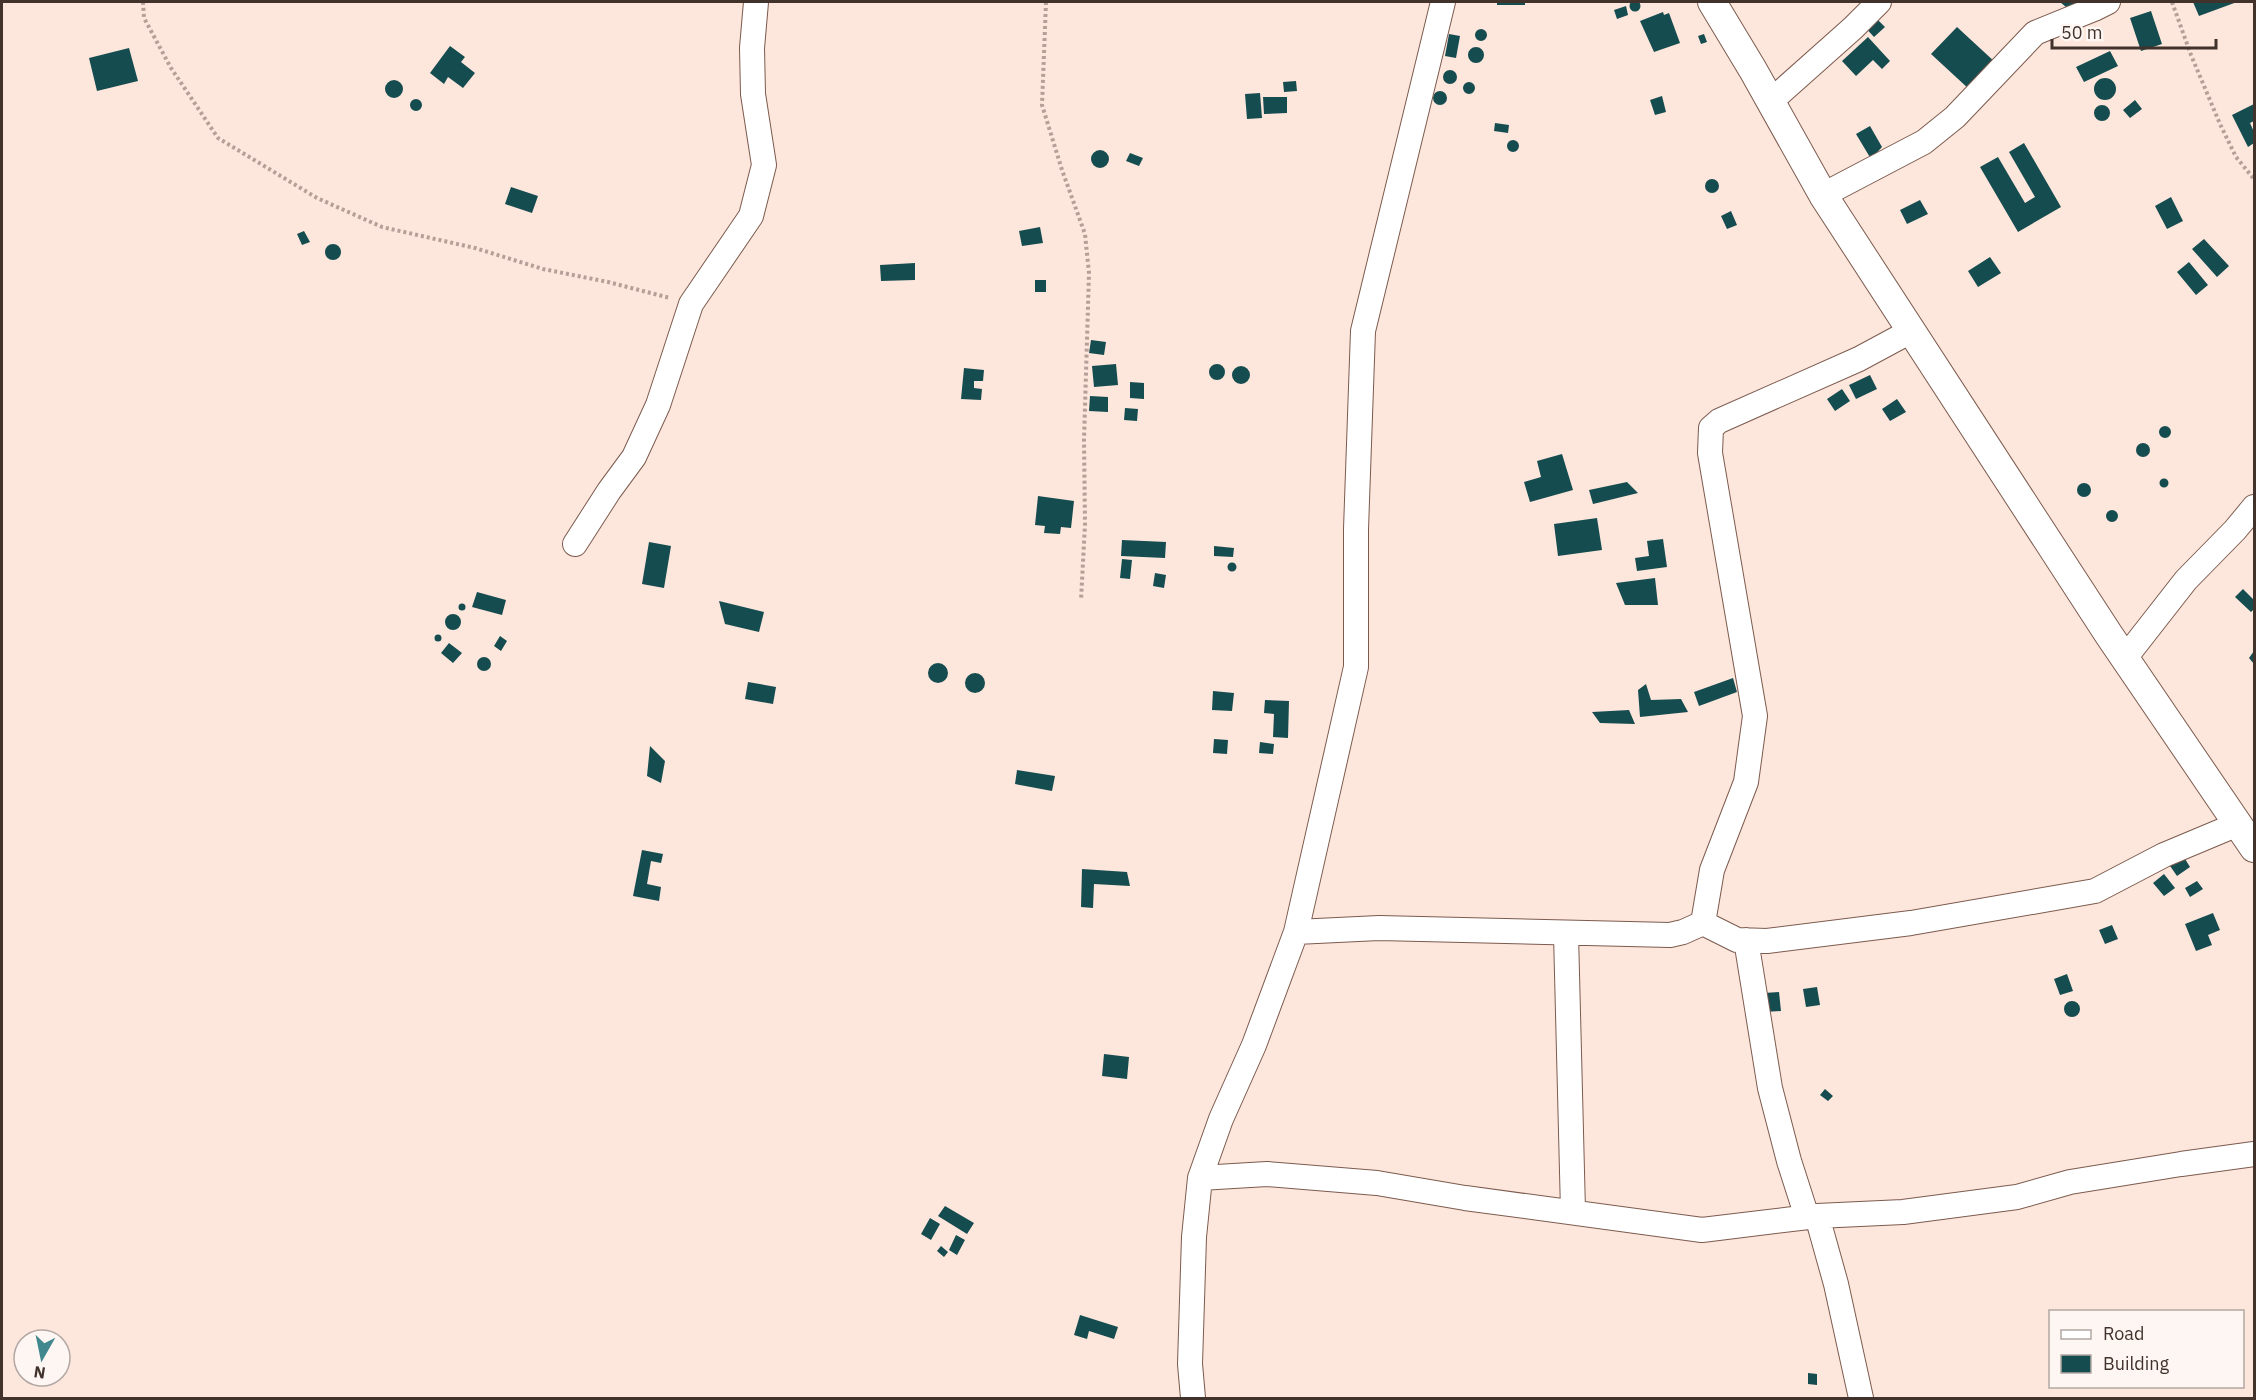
<svg xmlns="http://www.w3.org/2000/svg" width="2256" height="1400" font-family="'IBM Plex Sans',sans-serif">
<rect width="100%" height="100%" fill="#fde6dc"/>
<path fill="#154c4f" d="M1629.5 6a5.5 5.5 0 1 1 11 0a5.5 5.5 0 1 1-11 0Z
M1497,2h28v3h-28z
M2060,2h24l-18,5z
M2193,2h44l-38,14z
M1626,6l2,9 -11,4 -3,-9z
M2151,11l11,33 -21,7 -11,-33z
M1663,12l1,3 5,-2 11,30 -26,9 -14,-31z
M1872,14l13,13 -11,10 -12,-13z
M1957,27l39,36 -26,27 -39,-36z
M1475 35a6 6 0 1 1 12 0a6 6 0 1 1-12 0Z
M1449,34l11,2 -4,22 -11,-2z
M1704,34l3,8 -6,2 -3,-8z
M1868,37l22,24 -8,8 -9,-9 -17,16 -14,-15z
M450,46l15,11 -4,5 14,11 -12,15 -15,-11 -4,7 -14,-11z
M1468 55a8 8 0 1 1 16 0a8 8 0 1 1-16 0Z
M129,48l9,33 -41,10 -8,-33z
M2110,51l8,15 -34,16 -8,-15z
M1443 77a7 7 0 1 1 14 0a7 7 0 1 1-14 0Z
M2094 89a11 11 0 1 1 22 0a11 11 0 1 1-22 0Z
M385 89a9 9 0 1 1 18 0a9 9 0 1 1-18 0Z
M1296,81l1,10 -13,1 -1,-10z
M1463 88a6 6 0 1 1 12 0a6 6 0 1 1-12 0Z
M1433 98a7 7 0 1 1 14 0a7 7 0 1 1-14 0Z
M1260,93l2,25 -15,1 -2,-25z
M1662,96l4,16 -11,3 -5,-15z
M1263,97h24v16l-23,1z
M410 105a6 6 0 1 1 12 0a6 6 0 1 1-12 0Z
M2135,100l7,9 -12,9 -7,-8z
M2254,104v17l-4,2 4,9v11l-6,4 -16,-32z
M2094 113a8 8 0 1 1 16 0a8 8 0 1 1-16 0Z
M1495,123l14,2 -1,8 -14,-2z
M1870,126l12,21 -11,12 -15,-25z
M1507 146a6 6 0 1 1 12 0a6 6 0 1 1-12 0Z
M2024,143l37,64 -43,25 -38,-65 18,-10 27,46 10,-6 -26,-45z
M1091 159a9 9 0 1 1 18 0a9 9 0 1 1-18 0Z
M1130,153l13,5 -4,8 -13,-5z
M1705 186a7 7 0 1 1 14 0a7 7 0 1 1-14 0Z
M511,187l27,9 -6,17 -27,-9z
M2171,197l12,24 -16,8 -12,-23z
M1920,200l8,14 -21,10 -7,-14z
M1731,211l6,14 -10,4 -6,-13z
M1040,227l3,16 -21,3 -3,-15z
M304,231l6,11 -8,3 -5,-11z
M2204,239l25,27 -12,11 -25,-28z
M325 252a8 8 0 1 1 16 0a8 8 0 1 1-16 0Z
M1990,257l11,16 -23,14 -10,-16z
M2189,262l19,23 -12,10 -19,-23z
M915,263v17l-34,1 -1,-16z
M1035,280h11v12h-11z
M1091,340l15,2 -2,13 -15,-2z
M1116,364l2,21 -24,2 -2,-21z
M1209 372a8 8 0 1 1 16 0a8 8 0 1 1-16 0Z
M1232 375a9 9 0 1 1 18 0a9 9 0 1 1-18 0Z
M964,368l20,2 -1,11h-9v7l8,1 -1,11 -20,-1z
M1870,375l7,14 -21,10 -7,-14z
M1130,382l14,1v16l-14,-1z
M1842,389l8,12 -15,10 -8,-12z
M1090,396l18,1v15l-19,-1z
M1897,399l9,13 -16,9 -8,-12z
M1125,408l13,1 -1,12 -13,-1z
M2159 432a6 6 0 1 1 12 0a6 6 0 1 1-12 0Z
M2136 450a7 7 0 1 1 14 0a7 7 0 1 1-14 0Z
M1562,454l11,36 -43,12 -6,-20 17,-5 -4,-16z
M2159.5 483a4.5 4.5 0 1 1 9 0a4.5 4.5 0 1 1-9 0Z
M1627,482l11,11 -45,11 -4,-14z
M2077 490a7 7 0 1 1 14 0a7 7 0 1 1-14 0Z
M1038,496l36,5 -3,27 -10,-1 -1,7 -16,-1 1,-7 -10,-1z
M2106 516a6 6 0 1 1 12 0a6 6 0 1 1-12 0Z
M1597,518l5,32 -44,6 -4,-32z
M1663,539l4,28 -30,4 -2,-13 14,-2 -2,-15z
M1122,540l44,2 -1,16 -44,-2z
M649,542l22,4 -7,42 -22,-4z
M1214,546l20,2 -1,9 -19,-1z
M1122,559l10,1 -2,19 -10,-1z
M1227.5 567a4.5 4.5 0 1 1 9 0a4.5 4.5 0 1 1-9 0Z
M1155,573l11,2 -2,13 -11,-2z
M1655,578l3,27h-33l-9,-22z
M2243,589l11,11v9l-3,3 -16,-15z
M477,592l29,8 -4,15 -30,-8z
M719,601l45,11 -5,20 -34,-8z
M458.5 607a3.5 3.5 0 1 1 7 0a3.5 3.5 0 1 1-7 0Z
M445 622a8 8 0 1 1 16 0a8 8 0 1 1-16 0Z
M434.5 638a3.5 3.5 0 1 1 7 0a3.5 3.5 0 1 1-7 0Z
M500,636l7,5 -6,10 -7,-5z
M449,643l13,10 -9,10 -12,-10z
M2254,651v13l-5,-6z
M477 664a7 7 0 1 1 14 0a7 7 0 1 1-14 0Z
M928 673a10 10 0 1 1 20 0a10 10 0 1 1-20 0Z
M965 683a10 10 0 1 1 20 0a10 10 0 1 1-20 0Z
M1733,678l4,14 -38,14 -5,-14z
M748,682l28,5 -3,17 -28,-5z
M1646,684l5,16 30,-1 7,13 -48,5 -2,-27z
M1213,691l21,2 -2,18 -20,-1z
M1265,700l24,1 -1,37 -15,-1 1,-23 -10,-1z
M1629,710l6,14 -35,-1 -8,-11z
M1214,739l14,1 -1,14 -14,-1z
M1260,742l14,2 -1,10 -14,-1z
M650,746l15,15 -4,22 -14,-7z
M1017,770l38,6 -3,15 -37,-7z
M642,850l21,4 -2,9 -10,-2 -4,23 14,3 -2,14 -26,-5z
M2182,854l8,13 -13,9 -9,-13z
M1082,869l45,3 3,14 -36,-2 -1,24 -12,-1z
M2164,874l11,14 -11,8 -11,-13z
M2197,881l6,8 -13,8 -5,-9z
M2213,913l7,17 -12,5 4,10 -16,6 -11,-27z
M2112,925l6,14 -13,5 -6,-14z
M2067,974l6,17 -13,4 -6,-16z
M1817,987l3,18 -14,2 -3,-18z
M1779,992l2,19 -16,1 -1,-19z
M2064 1009a8 8 0 1 1 16 0a8 8 0 1 1-16 0Z
M1104,1054l25,3 -2,22 -25,-3z
M1825,1089l8,7 -5,5 -8,-6z
M945,1206l29,17 -7,11 -29,-18z
M930,1218l10,6 -9,16 -10,-6z
M956,1235l9,5 -8,15 -8,-5z
M941,1246l7,6 -4,5 -7,-6z
M1080,1315l38,12 -4,12 -25,-8 -2,8 -13,-4z
M1808,1373l9,1v11l-9,-1z"/>
<g fill="none" stroke-linecap="round" stroke-linejoin="round">
<g stroke="#7c5b4e" stroke-width="26">
<path id="minor" d="M1771,101l82,-73 26,-26
M1823,195l101,-53 31,-25 80,-84 59,-24 14,-7
M575,544l34,-53 25,-34 24,-52 33,-101 60,-88 13,-51 -11,-71 -1,-46 4,-46
M2125,658l61,-78 49,-50 19,-23
M1703,923l34,17 30,1 144,-18 184,-32 69,-36 74,-31
M1296,932l83,-4 291,7 13,-3 20,-9 9,-53 34,-88 9,-66 -45,-263 1,-25 8,-7 140,-62 52,-28
M1566,934l7,277
M1746,940l24,148 19,73 18,56
M1200,1178l67,-4 110,9 88,15 237,32 115,-14 86,-4 114,-15 53,-15 111,-18 73,-10
M1817,1216l19,68 25,114
M1193,1398l-3,-34 4,-127 6,-59 21,-59 33,-74 42,-113 60,-265v-138l7,-198 80,-329"/>
</g>
<g stroke="#7c5b4e" stroke-width="30">
<path id="tertiary" d="M1712,2l41,68 70,125 286,440 145,213"/>
</g>
<path stroke="#b4a098" stroke-width="4" stroke-dasharray="3 3" stroke-linecap="butt" d="M143,2l1,16 27,50 47,70 99,60 65,29 93,21 68,21 65,13 62,16
M1046,2l-4,103 20,65 23,64 4,39 -5,167 1,84 -4,76
M2172,2l19,53 29,69 16,33 18,22"/>
<use href="#minor" stroke="#fff" stroke-width="24"/>
<use href="#tertiary" stroke="#fff" stroke-width="28"/>
</g>
<rect width="2256" height="1400" fill="none" stroke="#41322c" stroke-width="6"/>
<rect x="2049" y="1310" width="195" height="78" fill="#fef6f3" stroke="#b2a8a3" stroke-width="1.5"/>
<rect x="2061" y="1330" width="30" height="9" fill="#ffffff" stroke="#b2a8a3" stroke-width="1.5"/>
<text x="2103" y="1340" font-size="18" fill="#41322c">Road</text>
<rect x="2061" y="1355" width="30" height="18" fill="#154c4f" stroke="#b2a8a3" stroke-width="1.5"/>
<text x="2103" y="1370" font-size="18" fill="#41322c">Building</text>
<g transform="translate(42 1358) rotate(189)"><circle r="28" fill="#fef6f3" stroke="#b2a8a3" stroke-width="1.5"/>
<path d="M0-4.5L10 22L0 15L-10 22Z" fill="#40888d"/>
<text y="-9" font-size="16" font-weight="bold" text-anchor="middle" fill="#41322c">N</text>
</g>
<path d="M2052 39v9h164v-9" fill="none" stroke="#41322c" stroke-width="3"/>
<text x="2061" y="39" font-size="18" fill="#41322c" stroke="#fef6f3" stroke-width="4.5" paint-order="stroke">50 m</text>
</svg>
